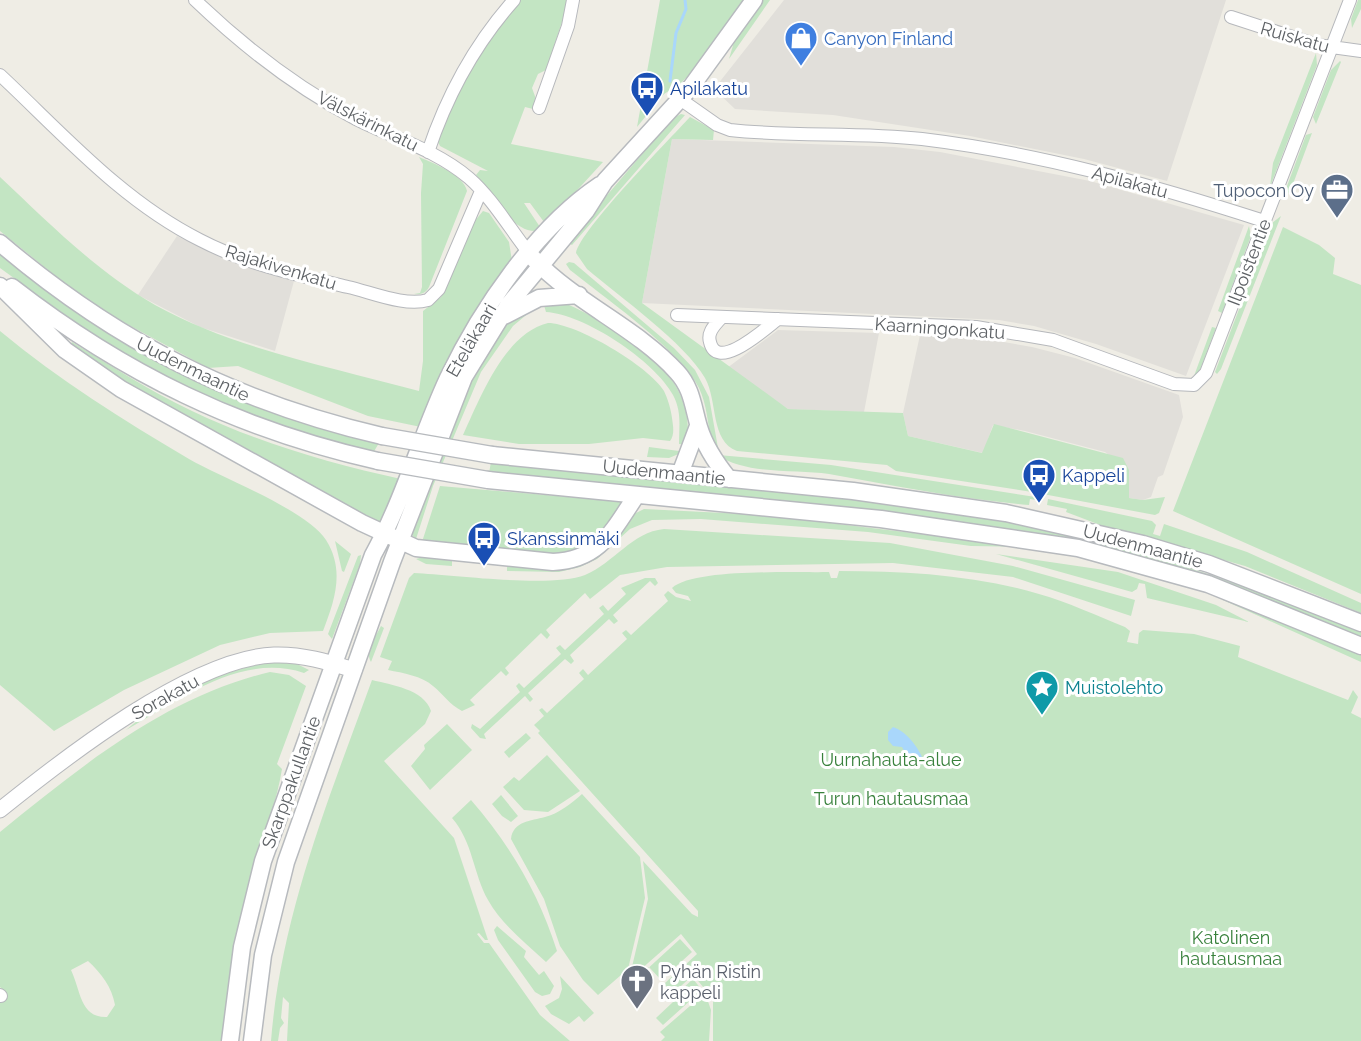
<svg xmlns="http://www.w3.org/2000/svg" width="1361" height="1041" font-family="Raleway,sans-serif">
<rect width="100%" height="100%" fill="#efede5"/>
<path fill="#e1dfda" d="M784,0h442l-59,181 -83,-22 -114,-23 -137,-21 -98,-6 -21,-20z
M672,139l222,8 46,5 150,29 154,44 -58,151 -90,-32 -62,-18 -35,-6 -357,-17z
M177,236l50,24 67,21 -19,70 -75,-24 -62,-32z
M778,330l101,3 -15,79 -76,-3 -61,-41z
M920,335l61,3 51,9 43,11 104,37 4,22 -20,58 -5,2 -7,20 -8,3 -14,-2v-28l-24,-18 -80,-21 -32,-6 -10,28 -75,-17 -5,-23z"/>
<path fill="#c3e5c3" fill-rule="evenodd" d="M519,0h49l-1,7 -21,63 -8,4 -6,14 4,11 -3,10 -8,-2 -14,37 92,18 -54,59 -5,1 -14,-19h-6l18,27c-29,8 -49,-37 -66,-55l4,-5 8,1 -48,-25 -2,-4c14,-54 49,-99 81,-142z
M660,0h85l-42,61 -23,23 -16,10 -27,33z
M763,0h7l-41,59 5,-17z
M1358,0h3v9l-9,19 -1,-9z
M1316,53l1,12 -47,122 3,-24z
M1340,61l1,1 -25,62 -3,-7 18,-47z
M681,114l4,1 -113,130 -5,-3 106,-124z
M690,117l24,13 -1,10 -41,-1 -30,164 146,106 115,4 5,23 74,17 12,-29 129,34 6,12v28l14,2 22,-3 -6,16 -4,2 -123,-23 -136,-21 -9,-6 -150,-14c-27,-10 -19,-50 -32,-73 -20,-35 -85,-81 -118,-109l-11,-16c4,-23 93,-113 114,-136z
M1312,133l-22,59 -6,2 22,-59z
M419,157c14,6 45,18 48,34l-38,96c-3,6 -8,8 -15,7l6,-1 2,-6 -1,-94 2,-29z
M0,177c49,46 96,94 155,128 79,44 177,62 264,86l4,-30v-50l18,-14 28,-69 14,-17 6,2 20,29 3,19 -91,166 -53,-11 -130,-50 -30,2 -96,-52 -53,-37 -59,-48z
M1281,216l-60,153 -4,5 -2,-2 57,-149z
M1249,226l2,10 -29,77 -4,-2z
M1283,227l36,18 16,13 -2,16 28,11v309l-188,-83z
M0,253c118,97 230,155 379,190l-6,10 -90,-24 -139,-61 -50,-32 -94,-68z
M569,262l5,1 100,85 21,22 14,27 9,51 -7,-6c-3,-18 -4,-37 -12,-54 -18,-37 -95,-91 -129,-118l-4,-6z
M543,302c7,0 16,-1 23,2 25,8 94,56 108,79 12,19 16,40 13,62l-8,-1c0,-17 3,-32 -6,-49 -18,-34 -89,-81 -127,-83z
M537,306l-24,20 -32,46 -48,114 -17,53 -5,-5 52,-138 32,-56 14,-20z
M548,323c28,0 101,43 116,68 4,8 7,19 8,27 1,8 3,16 -2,23l-27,-3 -54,6h-70l-56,-9c17,-37 42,-102 85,-112z
M1212,327l4,1 -16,42 -6,6z
M0,331c59,49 123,89 189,128 33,19 118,51 137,81 19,30 9,60 -3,91l-53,2 -50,12 -96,45 -70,41 -54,-46z
M72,342c39,24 78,49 120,69 65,31 138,53 209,68l-21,45 -253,-137 -57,-42z
M649,447l30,4 2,2 -12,5 -22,-1z
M718,455l113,10 211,33v3l-12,-2 -1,6c-68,-6 -134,-19 -200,-31 -33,-5 -84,1 -111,-19z
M491,462c178,17 357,28 533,61 116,23 226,65 337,107v9l-198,-75 -674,-91z
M440,486l187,16 -30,38 -35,17 -140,-15z
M1048,499l104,22 4,4 -3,9 7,2 4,-12 83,28 114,51v10l-116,-47 -142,-40 -37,-14 1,-3 -20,-4z
M644,509l120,6 265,32 -58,-1 -103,-14 -167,-13 -49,1 -22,9 -33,30 -17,8 -21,5 -52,-1v-5l52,1 71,-51z
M664,529l226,14 123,23 122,34 -4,16 -118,-39 -120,-14 -226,4 -47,8 -30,24 -5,-6 -39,37 4,5 -3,4 -6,-6 -36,35 4,5 -3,3 -5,-5 -31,29 5,5 -13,6c-13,-7 -18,-16 -29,-25 -11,-10 -30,-13 -45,-16l4,-9 -12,-4 29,-79 5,-5c41,2 137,15 171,2 29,-12 47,-43 79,-46z
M335,541l16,13 -7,18 -2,-1z
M996,554l122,18 98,33 33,17 -102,-24 -2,-14 -6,-1 -2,6 -5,3z
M361,555l-1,9 -28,75 -4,-5 30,-78z
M426,556l26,5v5l-26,-2 -10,-5z
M839,571c67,0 136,4 200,23 29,8 58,22 86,33l5,4 -3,11 11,2 1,-11 4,-3 51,4 46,12 -2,11 110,43 5,-10 5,7 -7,16 10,5v323h-648v-42l-28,-34 12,-11 -16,-20 -50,44 -4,-4 4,-3 17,-72 -5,-38 49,53 6,3v-6l-160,-178 2,-2 -6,-6 10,-9 -5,-6 3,-2 5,5 37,-34 -5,-6 4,-4 5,6 39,-36 -5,-6 4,-3 5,5 37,-34 -4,-6 4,-4 8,6 15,4 -3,-5 -12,-3 -4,-5c22,-20 124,-15 157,-16l2,6h6z
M645,578h10l3,5 -3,3 -5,-5 -37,34 5,6 -4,3 -5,-5 -39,36 4,6 -3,3 -6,-5 -37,34 5,6 -3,3 -5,-6 -41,38 2,5 -6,-1 -9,-10 1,-4 8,5 40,-37 -4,-6 3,-3 5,5 37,-34 -5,-6 4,-3 5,5 39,-36 -5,-6 4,-3 5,6 18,-17 -5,-6z
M1224,597l137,56v9l-138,-62z
M381,626l3,2 -13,34c-7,-12 4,-24 10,-36z
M273,662l24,2 12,6 -5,3c-63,-21 -125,27 -178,57 41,-35 94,-60 147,-68z
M270,672l19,3 17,11 -29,78 5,5c-5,31 -16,61 -26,92 -17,58 -29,120 -33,180h-223v-48l3,-3 -3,-3v-155c80,-65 167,-136 270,-160zM88,961c13,12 24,26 27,44l-8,12c-27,1 -26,-26 -36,-47z
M372,680c19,5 52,9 59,31l-6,13 -41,37 70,77 34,102h-3l-6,-7 -2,1 7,9h5l51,72 30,26h-283l2,-38 -6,-6 -2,21 3,5 -4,5 -2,13h-7c10,-126 58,-243 101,-361z
M447,724l25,26 -42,40 -19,-24 14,-17 -1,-4z
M526,733l5,5 -22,20 -5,-6z
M547,755l33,36 -32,21 -24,-2 -21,-23 11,-10 5,4z
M582,794l58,63 5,41 -17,71 -30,26 -15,-15 -23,-34 -16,-47 -33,-60c2,-18 20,-18 34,-22 13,-3 27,-14 37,-23z
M501,795l17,21 -7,6 -9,-6 -10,-12z
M471,800c39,45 68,94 86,151l-11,11c-20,-19 -45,-38 -58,-62 -15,-27 -15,-58 -36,-82z
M497,926l29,25 -2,6 15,18 5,-4 10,15 -4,8 -8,2 -7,-4 -37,-52 -4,-10z
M680,939l12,13 -31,28 -12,-13 -17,16z
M682,967l9,10 -19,17 -8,-10z
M560,976l34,37 -10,9 -5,-6 -10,8 -18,-10 -6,-8 14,-8 3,-9z
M693,979l9,11 -39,35 -7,-7 17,-16 -2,-3z
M705,993l6,17 -2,31h-48l4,-4 -5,-5z"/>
<path fill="#a9d7fb" d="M893,727c13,4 25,20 30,32l-3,6 -9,-2 -9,-16 -9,-1 -5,-6v-8z"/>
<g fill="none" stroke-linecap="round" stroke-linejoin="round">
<path stroke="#a9d7fb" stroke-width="3" d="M670,81l6,-48 10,-24 -1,-9"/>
<g stroke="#b6b8bc" stroke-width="14">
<path id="minor" d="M195,0c48,46 102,88 161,119 38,19 80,31 113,59 23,20 41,51 60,75
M1231,17l86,28 44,6
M0,75c62,58 122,126 200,165 46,24 97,35 148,47 23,5 57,20 80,13l11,-11 42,-98
M680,99l37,26 13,5c64,7 128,2 192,9 116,14 231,46 342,82
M539,108l29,-82 5,-26
M428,152c19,-57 46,-107 86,-152
M677,315l299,12 77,13 121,44 20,1 12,-12 144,-373
M721,318c-6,7 -14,14 -11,24 7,31 56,-14 68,-23
M0,995l1,1"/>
</g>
<g stroke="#b6b8bc" stroke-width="17">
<path id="tertiary" d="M0,810c63,-51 192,-152 274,-155 28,-1 54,7 80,15"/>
</g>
<g stroke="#b7babe" stroke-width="19">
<path id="secondary" d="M0,243c115,98 235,159 382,193
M533,258c42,45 103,69 144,114 15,16 16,35 22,55 6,20 17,36 30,52
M0,286l65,64 56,39 241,134 54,25 137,14c47,-2 60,-32 83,-66
M12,287c112,87 228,143 366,174
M504,316l35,-18 40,-3
M492,455l361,36 153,22 137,31 66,20 152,59
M680,474l18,-48
M488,480l393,39 197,29 130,36 153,62
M230,1041l12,-94 21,-86 110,-306c31,-56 48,-119 75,-177 33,-69 88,-150 152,-193
M252,1041l11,-86 23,-93 106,-300 72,-185 45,-73 77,-93 19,-30 86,-94 63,-87"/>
</g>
<use href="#minor" stroke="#fff" stroke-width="12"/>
<use href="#tertiary" stroke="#fff" stroke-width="15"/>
<use href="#secondary" stroke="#fff" stroke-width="16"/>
<g stroke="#b7babe" stroke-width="19" stroke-linecap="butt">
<path id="secondary-bridge" d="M382,436l110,19
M378,461l110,19"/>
</g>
<use href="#secondary-bridge" stroke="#fff" stroke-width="16"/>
</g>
<defs>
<g id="shop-pin" transform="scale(1.725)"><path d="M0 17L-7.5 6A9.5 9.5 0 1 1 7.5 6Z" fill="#3f7fe0" stroke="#fff"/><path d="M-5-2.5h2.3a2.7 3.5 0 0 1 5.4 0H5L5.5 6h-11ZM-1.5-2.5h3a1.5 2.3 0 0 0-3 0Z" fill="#fff"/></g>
<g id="bus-pin" transform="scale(1.725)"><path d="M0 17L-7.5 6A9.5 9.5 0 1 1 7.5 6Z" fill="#1a4fb4" stroke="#fff"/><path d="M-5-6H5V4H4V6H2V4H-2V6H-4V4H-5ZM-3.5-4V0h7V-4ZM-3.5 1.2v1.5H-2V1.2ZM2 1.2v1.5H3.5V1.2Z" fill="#fff"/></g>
<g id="office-pin" transform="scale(1.725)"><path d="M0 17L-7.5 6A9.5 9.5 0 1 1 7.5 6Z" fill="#5c6f8a" stroke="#fff"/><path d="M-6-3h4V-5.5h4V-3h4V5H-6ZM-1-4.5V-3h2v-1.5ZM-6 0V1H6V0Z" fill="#fff"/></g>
<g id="sight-pin" transform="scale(1.725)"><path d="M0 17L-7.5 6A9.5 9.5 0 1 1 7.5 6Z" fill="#0f9aa8" stroke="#fff"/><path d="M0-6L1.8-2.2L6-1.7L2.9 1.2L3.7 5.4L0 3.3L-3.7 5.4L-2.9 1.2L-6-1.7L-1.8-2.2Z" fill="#fff"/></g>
<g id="church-pin" transform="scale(1.725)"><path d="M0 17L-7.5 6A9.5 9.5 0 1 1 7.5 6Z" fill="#6b7280" stroke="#fff"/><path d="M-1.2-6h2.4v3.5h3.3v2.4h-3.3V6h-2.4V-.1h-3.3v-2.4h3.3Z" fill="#fff"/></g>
</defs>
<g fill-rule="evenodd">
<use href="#shop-pin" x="801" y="38"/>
<use href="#bus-pin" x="647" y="88"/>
<use href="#office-pin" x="1337" y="190"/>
<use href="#bus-pin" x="1039" y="475"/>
<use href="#bus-pin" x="484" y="538"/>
<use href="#sight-pin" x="1042" y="687"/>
<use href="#church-pin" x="637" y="981"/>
</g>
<g text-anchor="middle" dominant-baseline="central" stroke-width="6" stroke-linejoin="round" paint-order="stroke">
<g font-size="18" fill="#5d6165" stroke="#fff">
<text transform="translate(1295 37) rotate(16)">Ruiskatu</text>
<text transform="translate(368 121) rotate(27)">Välskärinkatu</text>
<text transform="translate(1130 182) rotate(15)">Apilakatu</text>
<text transform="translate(1249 262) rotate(-69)">Ilpoistentie</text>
<text transform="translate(281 267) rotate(17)">Rajakivenkatu</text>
<text transform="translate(940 328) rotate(4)">Kaarningonkatu</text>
<text transform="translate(471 340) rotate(-60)">Eteläkaari</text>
<text transform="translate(193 369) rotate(26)">Uudenmaantie</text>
<text transform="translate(664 472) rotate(6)">Uudenmaantie</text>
<text transform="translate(1143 546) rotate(15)">Uudenmaantie</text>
<text transform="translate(165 697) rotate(-29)">Sorakatu</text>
<text transform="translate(291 782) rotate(-70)">Skarppakullantie</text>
</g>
<g font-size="18" fill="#366cbe" stroke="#fff" text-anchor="start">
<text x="824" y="38">Canyon Finland</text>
</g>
<g font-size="18" fill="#164399" stroke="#fff" text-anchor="start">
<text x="670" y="88">Apilakatu</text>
<text x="1062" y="475">Kappeli</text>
<text x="507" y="538">Skanssinmäki</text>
</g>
<g font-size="18" fill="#4e5e75" stroke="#fff" text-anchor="end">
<text x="1314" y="190">Tupocon Oy</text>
</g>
<g font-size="18" fill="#0d838f" stroke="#fff" text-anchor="start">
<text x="1065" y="687">Muistolehto</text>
</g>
<g font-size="18" fill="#38813c" stroke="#fff">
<text x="891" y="759">Uurnahauta-alue</text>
<text x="891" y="798">Turun hautausmaa</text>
<text x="1231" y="937">Katolinen<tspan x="1231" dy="21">hautausmaa</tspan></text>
</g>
<g font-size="18" fill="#5b616d" stroke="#fff" text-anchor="start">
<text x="660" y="971">Pyhän Ristin<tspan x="660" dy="21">kappeli</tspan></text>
</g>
</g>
</svg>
